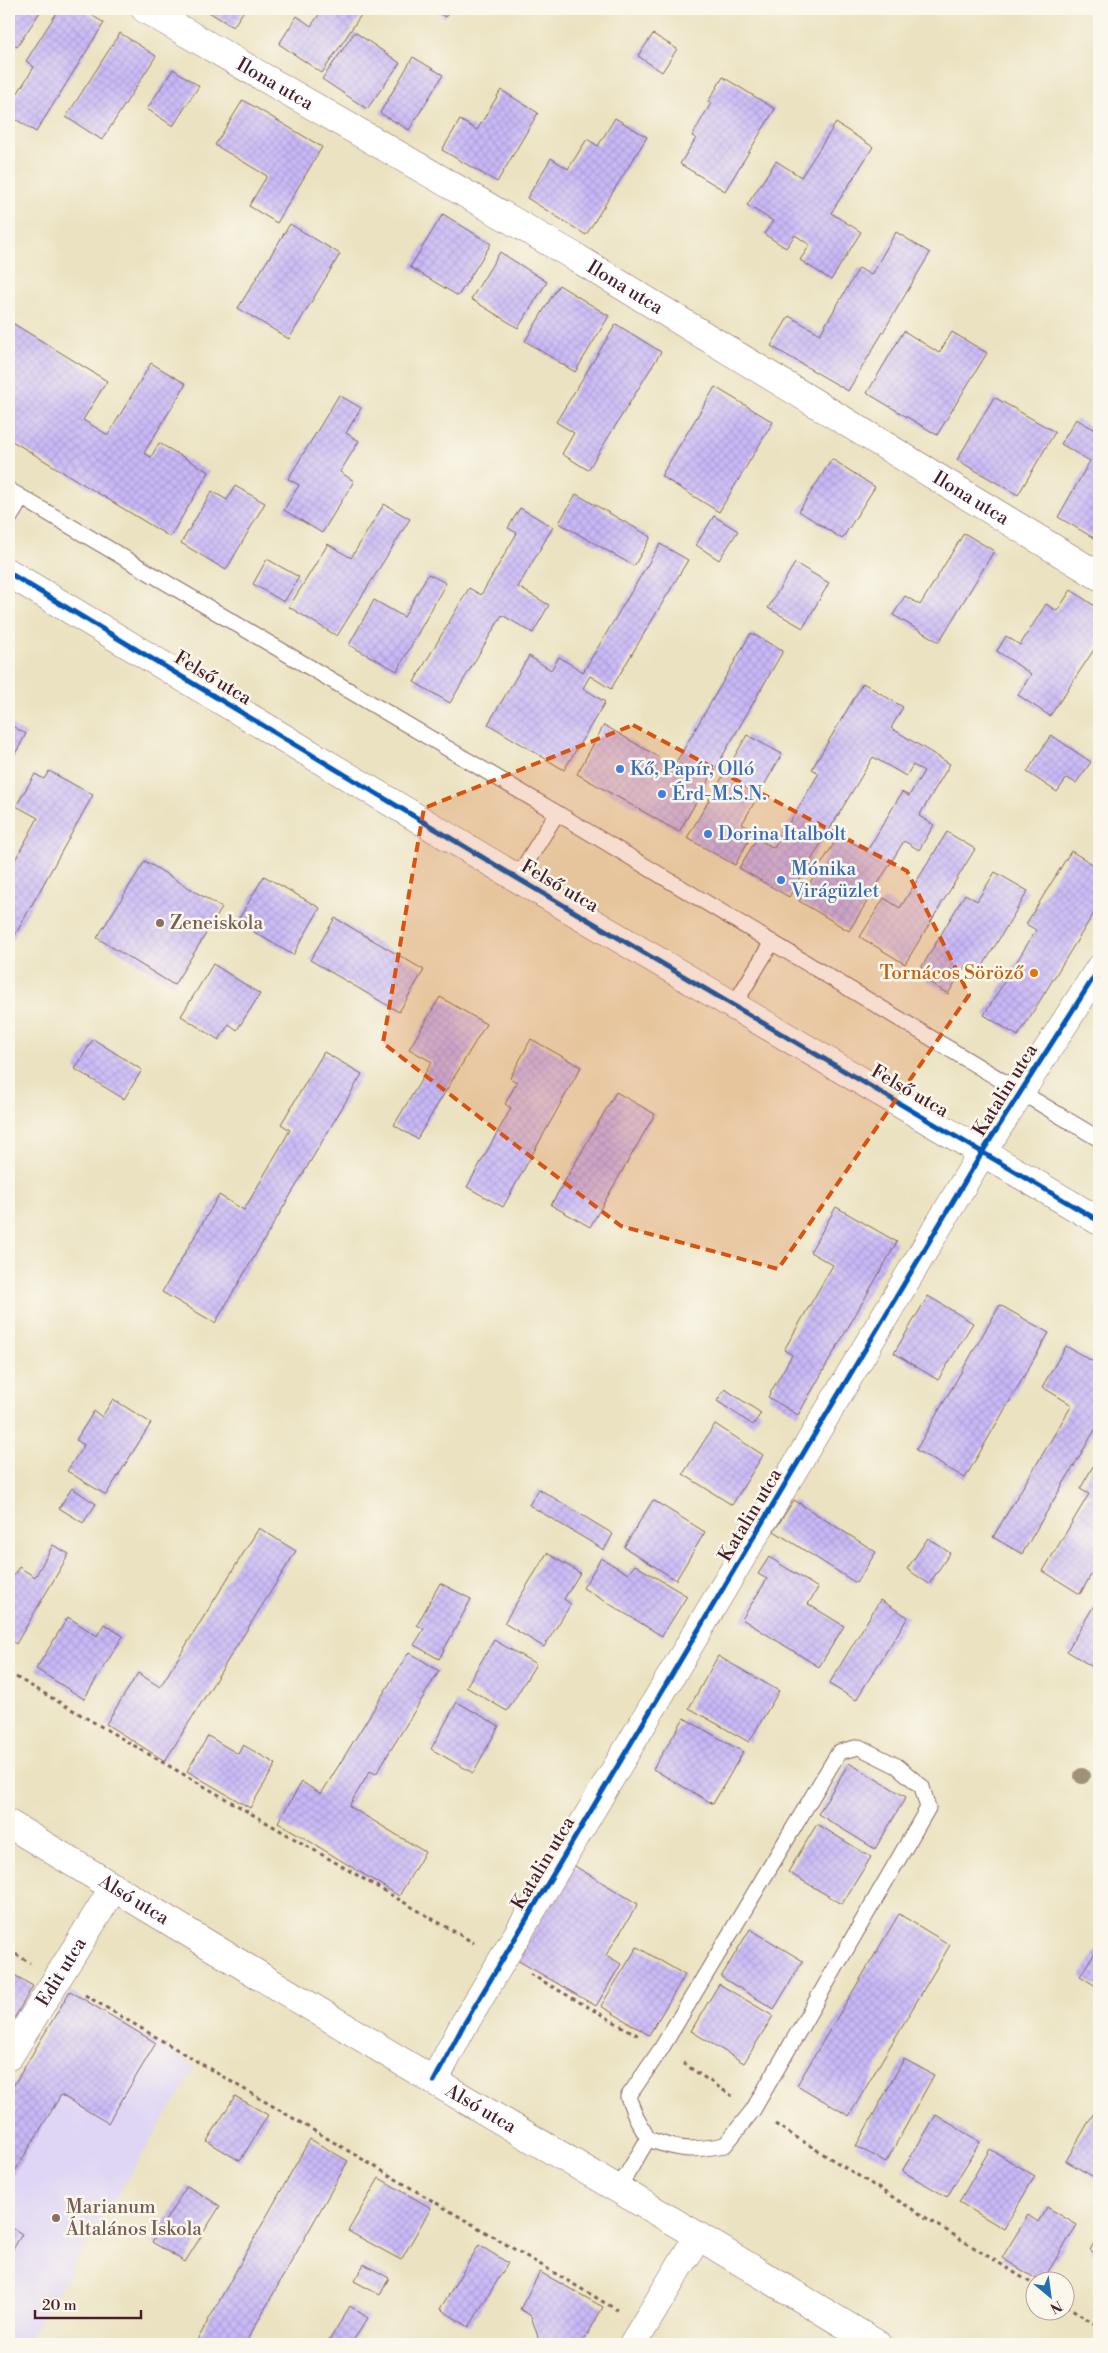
<svg xmlns="http://www.w3.org/2000/svg" width="1108" height="2353" font-family="'Libre Bodoni',serif">
<defs>
<pattern id="building-cross-hatch" width="8" height="8" patternUnits="userSpaceOnUse" patternTransform="scale(1.25)"><rect width="8" height="8" fill="#c8b8f7"/><path d="M0 0l8 8M0 8l8-8" fill="none" stroke="#ad9ed4"/></pattern>
</defs>
<rect width="100%" height="100%" fill="#fbf7ec"/>
<filter id="ink" filterUnits="userSpaceOnUse"><feTurbulence type="fractalNoise" baseFrequency=".02" numOctaves="2"/><feDisplacementMap in="SourceGraphic" scale="10" xChannelSelector="R" yChannelSelector="G"/><feConvolveMatrix kernelMatrix="1 2 1 2 8 2 1 2 1" color-interpolation-filters="sRGB"/></filter>
<filter id="wash" filterUnits="userSpaceOnUse"><feTurbulence type="fractalNoise" baseFrequency=".0096" numOctaves="4" result="noise"/><feDisplacementMap in="SourceGraphic" scale="20" xChannelSelector="R" yChannelSelector="G"/><feGaussianBlur stdDeviation="1.12" result="paint"/><feColorMatrix in="noise" values="0 0 0 0 0 0 0 0 0 0 0 0 0 0 0 0 0 1.4 0 .05"/><feComposite in="paint" operator="in"/></filter>
<g filter="url(#wash)">
<rect width="100%" height="100%" fill="#eae2c0"/>
<path fill="#dfd5f5" d="M70,1991l126,76 -170,277h-17v-251z"/>
<g id="blocks">
<path fill="url(#building-cross-hatch)" d="M9,9h33l-25,38 -8,-6z
M59,9h23l22,14 -68,109 -27,-17v-8l25,-40 -8,-6z
M204,9h41l-12,18z
M323,9h42l-43,64 -43,-29 18,-28 14,10z
M433,9h18l-6,8z
M355,32l45,31 -33,46 -45,-30z
M120,33l36,23 -54,84 -36,-23z
M653,34l24,15 -15,23 -24,-16z
M413,57l30,18 -34,55 -29,-17z
M173,69l26,17 -26,40 -26,-17z
M723,77l52,32 -50,82 -45,-27 16,-26 -4,-2 19,-33 -3,-1z
M501,90l37,23 -41,69 -55,-32 18,-30 17,10z
M243,100l79,47 -45,76 -28,-17 18,-30 -52,-31z
M615,118l32,19 -61,98 -59,-37 24,-40 17,11 19,-30 11,7z
M836,123l37,24 -42,66 30,19 -30,48 -31,-20 10,-15 -15,-10 -9,13 -22,-14 9,-13 -26,-16 29,-44 25,16z
M443,214l48,30 -33,52 -48,-29z
M290,224l50,30 -51,85 -51,-31z
M896,232l34,21 -82,138 -77,-45 18,-30 31,18 39,-66 12,7z
M500,252l47,30 -29,46 -47,-29z
M559,285l50,31 -34,56 -50,-31z
M9,321l98,60 -24,39 25,15 43,-72 35,21 -42,69 7,4 8,-14 50,29 -39,65 -161,-98z
M616,324l45,28 -73,118 -26,-16 12,-21 -18,-11z
M904,331l35,22 13,-21 35,21 -50,82 -70,-42z
M715,387l58,35 -54,90 -58,-36z
M339,395l22,13 -15,25 13,8 -19,31 14,9 -32,52 -38,-23 15,-25 -11,-6z
M994,397l61,35 -37,63 -61,-35z
M1076,419l23,13v109l-41,-24 32,-56 -29,-17z
M832,459l43,28 -33,52 -43,-28z
M235,486l30,17 -39,67 -45,-27 31,-52 15,9z
M576,494l75,43 -17,29 -75,-43z
M384,504l26,15 -73,117 -48,-29 39,-63 23,14z
M520,508l33,19 -35,60 31,18 -16,28 -31,-18 -52,88 -36,-21 55,-94 12,7 36,-62 -9,-5z
M714,516l24,15 -19,29 -23,-15z
M964,533l30,18 -55,91 -46,-27 12,-19 15,9z
M660,544l28,16 -77,129 -21,-13 -7,12 22,14 -41,68 -76,-46 41,-68 22,14 8,-13 24,15z
M267,559l32,18 -15,25 -31,-18z
M795,563l34,20 -26,45 -35,-20z
M428,574l18,9 -49,88 -48,-26 25,-45 30,17z
M1071,590l28,19v33l-49,74 -32,-21 13,-21 -34,-23 9,-15 14,9 26,-41 11,7z
M751,633l32,18 -104,181 -102,-58 27,-49 70,41z
M863,683l40,24 -12,21 59,36 -31,52 15,9 -15,25 -15,-9 -55,90 -50,-30 40,-66 28,16 35,-59 7,4 15,-25 -11,-6 -7,11 -33,-19 -84,140 -50,-29 18,-30 17,10 45,-75 -7,-4z
M9,724l17,10 -17,31z
M747,735l35,19 -40,70 12,7 -19,34 -48,-27z
M1051,735l40,27 -15,21 -9,-5 -10,14 -30,-20z
M49,771l44,24 -84,151v-75l29,-53 -22,-12 19,-32 9,5z
M947,832l28,17 -70,115 -45,-27 24,-39 16,10z
M1071,851l28,17v37l-81,131 -34,-21 52,-85 -10,-6z
M145,861l77,47 -48,77 -77,-47z
M995,872l33,19 -50,83 -13,-8 -17,28 -31,-19 48,-81 12,7z
M264,876l56,32 -27,47 -56,-33z
M335,918l89,52 -25,42 -89,-52z
M213,964l47,30 -23,36 -8,-6 -10,16 -38,-24z
M440,997l46,27 -69,115 -23,-14 38,-63 -23,-13z
M93,1039l49,31 -18,29 -49,-30z
M531,1039l50,28 -78,140 -36,-20 44,-79 -6,-4 12,-22 -7,-4z
M324,1052l38,22 -147,249 -53,-31 57,-97 25,15 46,-80 -9,-6z
M616,1092l39,22 -65,113 -39,-22z
M836,1207l61,35 -99,173 -30,-18 24,-42 -8,-5 49,-85 -23,-13z
M928,1296l45,27 -35,57 -44,-27z
M1000,1305l49,28 -84,145 -49,-28z
M1066,1346l33,19v58l-77,131 -29,-17 79,-132 -30,-18z
M725,1389l36,24 -8,12 -36,-24z
M113,1399l38,24 -45,72 -39,-24 17,-26 -8,-5 18,-29 8,6z
M715,1424l48,31 -31,50 -49,-31z
M1099,1456v105l-19,33 -37,-23 46,-77 -9,-5z
M72,1488l24,16 -13,19 -24,-15z
M539,1489l74,45 -9,16 -75,-45z
M653,1500l52,32 -29,48 -52,-33z
M794,1500l82,52 -20,31 -82,-52z
M259,1528l37,23 -131,210 -59,-37 32,-51 22,14z
M928,1538l22,15 -21,31 -22,-15z
M53,1545l16,9 -53,90 -7,-5v-63l3,2 7,-11 16,10z
M547,1553l33,20 -16,26 7,5 -27,43 -40,-24z
M769,1557l49,31 -10,16 36,22 -25,41 -77,-48 25,-40 -9,-5z
M601,1558l27,16 7,-9 52,31 -25,40 -79,-48z
M440,1583l31,16 -32,60 -25,-14 10,-16 -7,-4z
M1099,1597v74l-32,-20z
M880,1600l28,17 -52,83 -27,-16z
M68,1617l29,19 7,-12 19,12 -39,63 -48,-30z
M494,1640l42,24 -29,47 -41,-24z
M409,1652l30,19 -63,103 -6,-3 -21,35 76,46 -26,44 -121,-74 24,-40 19,12z
M718,1656l61,35 -30,51 -60,-34z
M457,1702l42,24 -26,47 -42,-24z
M684,1718l59,34 -30,52 -60,-35z
M208,1736l30,18 5,-9 33,19 -26,44 -63,-37z
M849,1763l57,34 -31,52 -57,-35z
M817,1824l54,33 -29,47 -54,-32z
M573,1865l65,39 -32,51 15,9 -25,42 -79,-46z
M899,1914l51,31 -101,171 -52,-31z
M750,1929l53,32 -29,48 -53,-32z
M1099,1946v42l-19,-12z
M637,1947l48,28 -36,60 -48,-29z
M9,1972l24,14 -24,41z
M719,1984l54,32 -29,47 -53,-32z
M70,1991l86,52 -48,80 -47,-28 -52,86v-88z
M904,2059l30,16 -48,87 -30,-16z
M235,2096l33,19 -28,46 -33,-20z
M1099,2104v76l-33,-19z
M936,2115l44,27 -33,55 -45,-26z
M310,2139l38,22 -103,183h-50z
M990,2149l45,27 -31,53 -45,-27z
M379,2178l52,30 -30,52 -53,-29z
M187,2186l33,20 -35,56 -33,-20z
M1047,2207l30,18 -34,55h-5l-36,-22 26,-43 10,7z
M9,2226l13,8 -13,22z
M1099,2234v22l-9,-6z
M479,2245l29,18 -39,64 -29,-18z
M364,2264l25,14 -9,17 -26,-14z
M540,2272l63,35 -21,37h-49l5,-7 -7,-21 -11,-7z
M350,2306l18,12 -17,26h-24z"/>
</g>
</g>
<g filter="url(#ink)">
<use href="#blocks" fill-opacity="0" stroke="#82635f" stroke-width="1"/>
<g fill="none" stroke-linecap="round" stroke-linejoin="round">
<g stroke="#82635f" stroke-width="17">
<path id="lane" d="M9,490l548,323 542,326
M9,519l13,-21
M517,878l40,-65
M734,1005l38,-63
M618,2189l30,-50 -12,-22 -8,-20 33,-48 178,-297 20,-5 38,19 25,21 6,21 -175,302 -28,35c-34,6 -44,6 -77,-6"/>
</g>
<g stroke="#82635f" stroke-width="29">
<g id="street">
<path id="s1" d="M145,9l432,249 522,318"/>
<path id="s2" d="M9,1824l425,257 264,155 179,108"/>
<path id="s3" d="M9,2056l105,-169"/>
<path d="M434,2081l29,-55 520,-875 116,-182"/>
<path d="M633,2344l65,-108"/>
</g>
</g>
<g stroke="#82635f" stroke-width="29">
<path id="secondary" d="M9,573l508,305 582,343"/>
</g>
<path stroke="#82635f" stroke-width="3" stroke-dasharray="4 4" stroke-linecap="butt" d="M9,1673l465,270
M9,1950l21,13
M530,1974l109,62
M85,1995l532,315
M683,2063l49,33
M775,2124l261,162
M1066,2305l33,22"/>
<use href="#lane" stroke="#fff" stroke-width="15"/>
<use href="#street" stroke="#fff" stroke-width="28"/>
<use href="#secondary" stroke="#fff" stroke-width="28"/>
<g stroke="#fbf7ec" stroke-width="8">
<path id="cycleway" d="M9,573l508,305 582,343
M434,2081l29,-55 520,-875 116,-182"/>
</g>
<use href="#cycleway" stroke="#0057b8" stroke-width="5"/>
</g>
<circle fill="#9f9279" cx="1082" cy="1776" r="8"/>
</g>
<path fill="#d8530f" fill-opacity="0.2" stroke="#d8530f" stroke-width="4" stroke-dasharray="10 6" stroke-linejoin="round" d="M633,725l274,146 62,124 -191,274 -157,-43 -238,-183 41,-235z"/>
<g fill="#3f7fe0" stroke="#fbf7ec" stroke-width="2">
<circle cx="620" cy="769" r="5"/>
<circle cx="662" cy="794" r="5"/>
<circle cx="708" cy="834" r="5"/>
<circle cx="781" cy="880" r="5"/>
</g>
<g fill="#8d6e63" stroke="#fbf7ec" stroke-width="2">
<circle cx="160" cy="923" r="5"/>
<circle cx="56" cy="2218" r="5"/>
</g>
<circle fill="#e8710a" stroke="#fbf7ec" stroke-width="2" cx="1034" cy="973" r="5"/>
<g text-anchor="middle" dominant-baseline="central" stroke-width="5" stroke-linejoin="round" paint-order="stroke">
<g font-size="19" fill="#4a1f2b" stroke="#fbf7ec">
<text stroke="none"><textPath href="#s1" startOffset="150">Ilona utca</textPath></text>
<text stroke="none"><textPath href="#s1" startOffset="555">Ilona utca</textPath></text>
<text stroke="none"><textPath href="#s1" startOffset="960">Ilona utca</textPath></text>
<text transform="translate(213 678) rotate(31)">Felső utca</text>
<text transform="translate(560 886) rotate(30)">Felső utca</text>
<text transform="translate(1005 1090) rotate(-58)">Katalin utca</text>
<text transform="translate(910 1091) rotate(30)">Felső utca</text>
<text transform="translate(750 1515) rotate(-59)">Katalin utca</text>
<text transform="translate(543 1863) rotate(-59)">Katalin utca</text>
<text stroke="none"><textPath href="#s2" startOffset="146">Alsó utca</textPath></text>
<text stroke="none"><textPath href="#s3" startOffset="99">Edit utca</textPath></text>
<text stroke="none"><textPath href="#s2" startOffset="551">Alsó utca</textPath></text>
</g>
<g font-size="19" fill="#366cbe" stroke="#fbf7ec" text-anchor="start">
<text x="630" y="769">Kő, Papír, Olló</text>
<text x="672" y="794">Érd-M.S.N.</text>
<text x="718" y="834">Dorina Italbolt</text>
<text x="791" y="869">Mónika<tspan x="791" dy="22">Virágüzlet</tspan></text>
</g>
<g font-size="19" fill="#785e54" stroke="#fbf7ec" text-anchor="start">
<text x="170" y="923">Zeneiskola</text>
<text x="66" y="2207">Marianum<tspan x="66" dy="22">Általános Iskola</tspan></text>
</g>
<g font-size="19" fill="#c56008" stroke="#fbf7ec" text-anchor="end">
<text x="1024" y="973">Tornácos Söröző</text>
</g>
</g>
<rect width="1108" height="2353" fill="none" stroke="#fbf7ec" stroke-width="30"/>
<g transform="translate(1050 2296) rotate(151)"><circle r="24" fill="#fbf7ec" stroke="#b4a19f"/>
<path d="M0-4L9 19L0 12L-9 19Z" fill="#1f6fb2"/>
<text y="-8" font-size="14" font-weight="bold" text-anchor="middle" fill="#4a1f2b">N</text>
</g>
<path d="M35 2310v8h106v-8" fill="none" stroke="#4a1f2b" stroke-width="2.5"/>
<text x="42" y="2310" font-size="15" fill="#4a1f2b" stroke="#fbf7ec" stroke-width="4" paint-order="stroke">20 m</text>
</svg>
